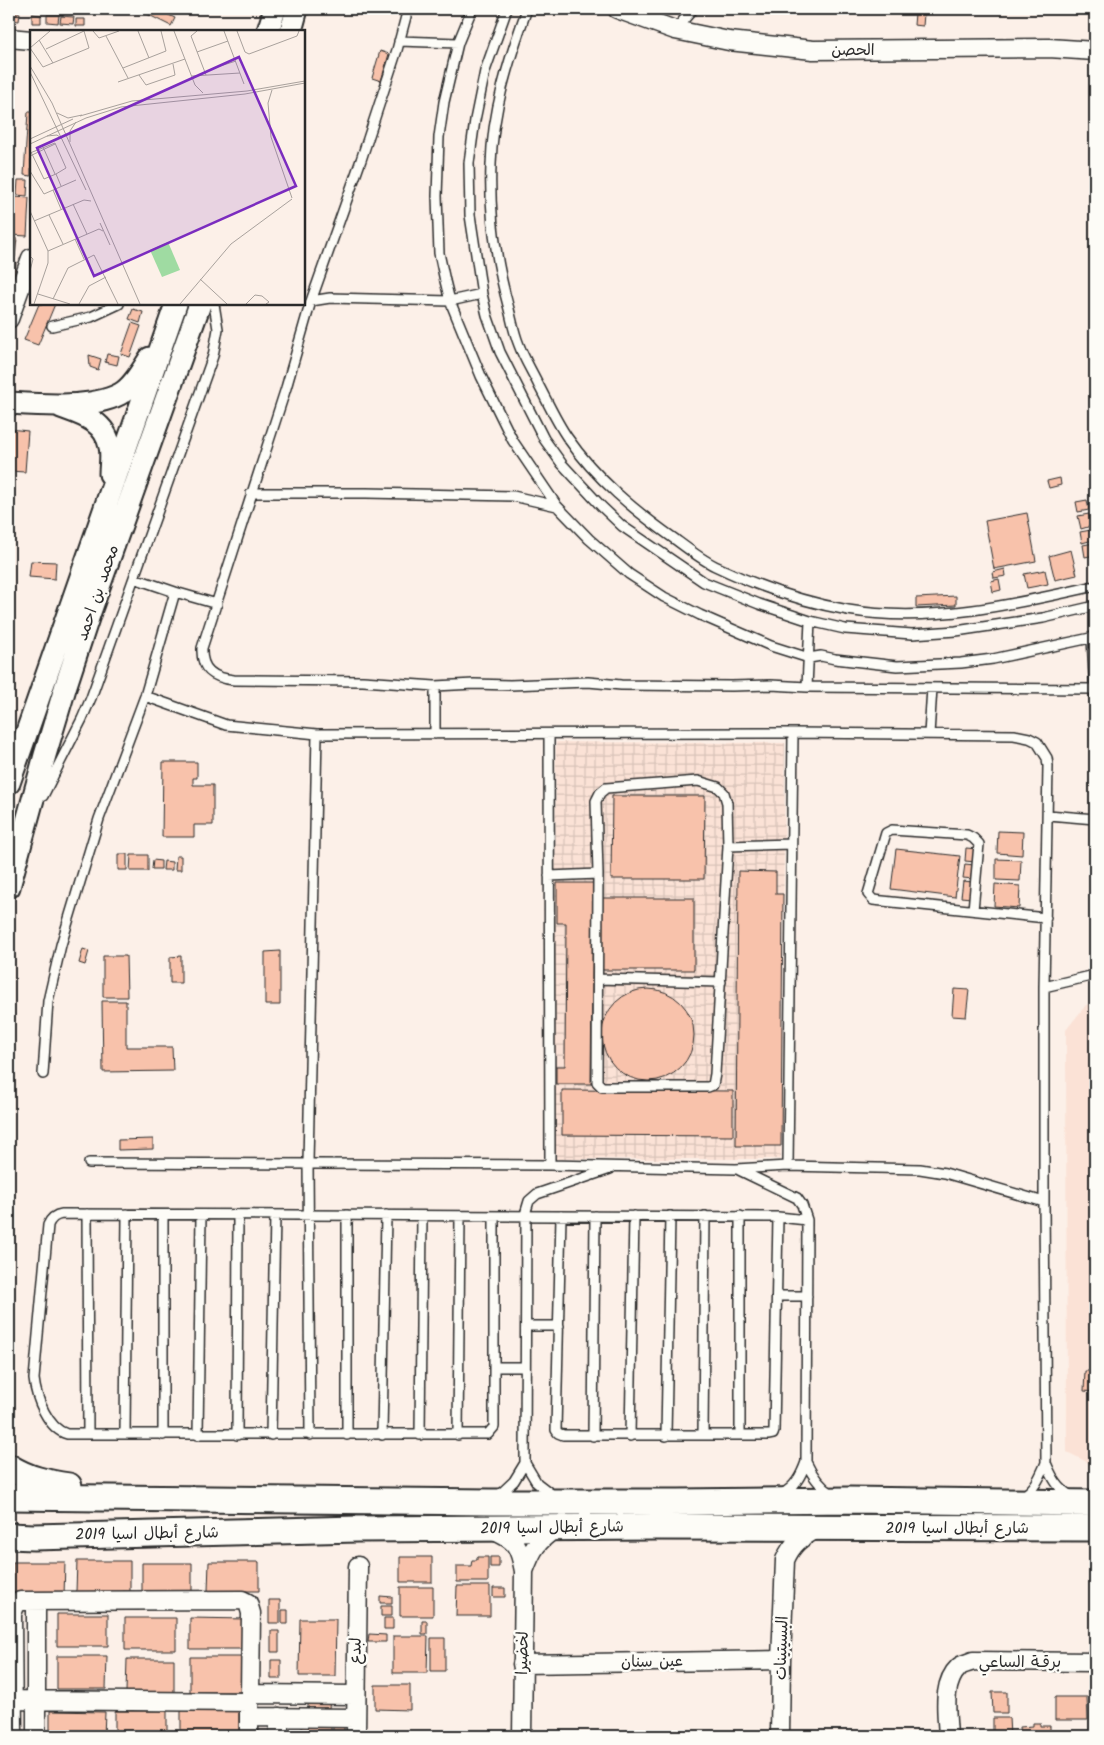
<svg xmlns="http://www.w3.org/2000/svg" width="1104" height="1745" font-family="Kalam,'Playpen Sans Arabic',sans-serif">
<defs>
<pattern id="industrial-grid" width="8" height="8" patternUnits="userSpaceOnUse" patternTransform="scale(1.25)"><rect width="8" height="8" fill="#fbe2d6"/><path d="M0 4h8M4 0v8" fill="none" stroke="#d7c2b8"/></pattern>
</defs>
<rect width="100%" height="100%" fill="#fcf0e8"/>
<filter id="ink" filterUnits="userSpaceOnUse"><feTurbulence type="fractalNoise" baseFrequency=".02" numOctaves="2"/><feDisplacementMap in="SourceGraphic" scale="10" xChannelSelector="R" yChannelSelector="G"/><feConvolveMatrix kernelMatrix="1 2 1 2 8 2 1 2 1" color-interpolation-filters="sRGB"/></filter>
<g filter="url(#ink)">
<path fill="#fbe2d6" d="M1095,1003v463l-28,-14 -1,-422 20,-25z"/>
<path fill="url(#industrial-grid)" d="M556,742l229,1 -4,416h-227z"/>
<path fill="#f8c2ab" stroke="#2b2b2b" d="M147,9h9l19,9 -4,8 -26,-13z
M9,12l11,1 -1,8 -10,-1z
M915,13l9,1 -1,12 -9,-1z
M32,14l9,1v8h-9z
M47,15h12l-1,8 -11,-1z
M61,16l13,1 -1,7 -13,-1z
M76,19h9v7h-9z
M380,51l9,3 -8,27 -9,-3z
M28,112h3v64l-7,-1z
M18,180h10l-1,16 -10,-1z
M15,197l14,1 -2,38 -15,-1z
M9,237l8,1 -2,19 -6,-1z
M9,262h7l-1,14 -6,-1z
M39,304h16l-17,41 -14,-5z
M133,309l10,3 -3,11 -11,-4z
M132,323l9,3 -11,31 -9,-3z
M107,354l12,2 -2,9 -12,-3z
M89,355l12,4 -3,11 -8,-3z
M9,429l19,2 -3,41 -16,-1z
M1060,478l1,7 -12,3 -2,-7z
M1087,500l2,10 -11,2 -2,-10z
M9,502l5,1 -3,41h-2z
M1027,513l9,48 -42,8 -9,-48z
M1089,514l2,12 -10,3 -3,-13z
M1091,530l2,10 -11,3 -2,-11z
M1094,543l1,12 -10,2 -2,-12z
M1071,550l6,25 -22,5 -6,-24z
M31,561l25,1 -1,17 -26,-2z
M1005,569l1,7 -12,2 -1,-6z
M1045,570l3,14 -21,4 -3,-14z
M999,579l2,11 -8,2 -2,-11z
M956,596v9l-40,2v-9z
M163,762h34v16h-4v7h20v40h-19v12h-32z
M612,796h93l-1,83h-93z
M998,831l25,1 -1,23 -25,-2z
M966,848l11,1 -2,13 -10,-1z
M896,849l64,7 -5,41 -64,-8z
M118,854h9v16h-9z
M131,855h17v16h-18z
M176,856h5v14h-6z
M996,859l25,1 -1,21 -24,-1z
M153,860l8,1v8h-9z
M164,861l8,1v8h-9z
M965,864l9,1 -1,14 -10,-1z
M738,871l38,1v22h7l-2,252h-45z
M963,881l10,1 -2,16 -10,-1z
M557,883h36l-2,201h-35v-18h9l1,-143h-9z
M995,884l25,2 -1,22 -25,-2z
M601,898h93v72h-93z
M83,949l6,2 -4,14 -6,-2z
M280,951v54h-15v-53z
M103,956h23l1,41h-24z
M181,956v27h-11v-26z
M954,989l15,1 -3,27 -14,-1z
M602 1035a46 46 0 1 1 92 0a46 46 0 1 1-92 0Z
M102,1001h24v46h46l1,24 -70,1z
M562,1090l171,1v45l-171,-1z
M153,1139v10l-35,1v-10z
M1085,1371h10v21l-11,-1z
M400,1557h32v25h-32z
M477,1557h11v25h-31v-16h14l1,-6h5z
M490,1557h9v10h-9z
M77,1561h53v31h-54z
M13,1562h52l-1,34h-51z
M209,1562h50v29h-51z
M142,1563h50v30h-50z
M457,1586h33v30h-34z
M400,1587h33v29h-33z
M493,1588h12v9h-12z
M380,1596l12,1v6h-12z
M269,1600h11v23h-11z
M381,1606h11v10h-11z
M282,1610h6v14h-6z
M57,1614h51v32h-51z
M125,1618h51v32h-51z
M190,1618l56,1 -1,30h-55z
M384,1618h9v11h-9z
M300,1619h36l-1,57h-36z
M422,1621h5v13h-5z
M271,1631h8v21h-8z
M369,1634l17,1v7h-18z
M393,1636h35l-1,37h-34z
M431,1638h14v33h-14z
M57,1656h50l-1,33h-49z
M190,1657h54v35h-54z
M127,1659h47v33h-48z
M271,1660h10v19h-10z
M375,1685h35v25l-35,-1z
M992,1692h15v21h-14z
M1055,1697h32l1,23h-33z
M308,1698l22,1 -1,9h-21z
M181,1710h58v26h-58z
M50,1711l55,1 -1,24h-54z
M115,1711h52v25h-52z
M993,1718h16l1,18h-17z
M333,1721h11v13h-11z
M302,1723h29v13h-29z
M1033,1723h7v3h10v10h-29l-1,-9 13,-1z
M1059,1734h36v2h-36z"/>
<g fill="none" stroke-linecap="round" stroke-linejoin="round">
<g stroke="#2b2b2b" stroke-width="12">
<path id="service" d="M408,9l-11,41 -36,110 -50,141 -25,87 -84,260c-1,22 11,30 32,32l129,1 72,5 39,-2 36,1 78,-3 33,3 111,1 39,-1 36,2 288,2
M472,9l-14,34 -14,59 -5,35 -2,59 2,57 6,28 5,20 31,75 32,65 44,65 32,33 40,35 35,23 36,18 71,31 38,12 12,-2 14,3 62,7 64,-3 32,-4 102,-22
M507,9l-22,62 -10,49 -6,43 1,52 12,79 5,21 13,37 44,87 18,25 39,42 21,20 82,56 55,22 51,17 35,8 67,5 44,-3 87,-13 52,-12
M527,9c-18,50 -35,103 -36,156 -2,50 5,97 18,144 3,12 5,24 10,36 5,14 14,28 20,41 9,17 17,35 28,51 29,42 68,74 109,103 12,9 25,19 39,26 42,20 88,36 133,44 82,14 168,-6 247,-24
M675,30l18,-21
M399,41l59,2
M311,301l19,-3 120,3 32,-7
M52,326l39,-9 28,-13
M251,493h115l147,3 44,10
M175,592l42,12
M1092,637l3,60
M807,687l3,-66
M145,696l81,29 91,9
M793,733l221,2 15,3 8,4 10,16 1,8 -4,221v215
M435,734v-48
M549,734l1,431
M929,734l3,-46
M698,781l20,6 6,6 3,10 1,43 -13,228 -2,11 -5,2h-106l-5,-5 1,-208 -2,-73 4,-8 6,-5z
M43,796l39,-77 9,-21 122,-342 5,-27 -4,-25
M1048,815l47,4
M728,846l63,-2
M549,876l49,-2
M973,910l6,-66 -6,-6 -6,-3 -75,-5 -6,3 -18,61 5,6 173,18
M598,979l123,3
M1044,987l51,-12
M43,1074l5,-73 13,-56 38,-126 46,-123 30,-104 -41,-14
M89,1163l461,2 186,4 52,-3 132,3 25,4 99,29 2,261c-6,13 -10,25 -23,33
M739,1170l58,28 5,7 5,15 -1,242c-5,14 -11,25 -24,32
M87,1214l1,220
M163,1215v220
M494,1216v211l-6,7h-421c-19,-5 -31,-36 -33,-55l14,-154c3,-7 7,-10 14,-11l716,3 29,3
M561,1216l-5,214 2,3 5,2h205l5,-1 1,-3 4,-214
M777,1296h30
M526,1326h33
M495,1367h30
M125,1434l2,-220
M198,1435l3,-220
M237,1435l1,-220
M271,1435l4,-220
M310,1435l-2,-272 9,-429 476,-1 -5,433
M347,1435v-220
M382,1435l4,-220
M420,1435l2,-219
M458,1435l2,-219
M703,1435l2,-219
M740,1435v-219
M593,1436l2,-220
M630,1436l4,-220
M666,1436l4,-220
M806,1462c6,13 13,24 26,32
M525,1463l12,20 17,13
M1046,1463c6,14 12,27 27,34
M497,1497l17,-16 11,-18 1,-252 3,-10 8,-7 73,-25"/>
</g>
<g stroke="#2b2b2b" stroke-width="21">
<path id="minor" d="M617,9l58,21 15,3 39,8 84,9 236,-2 46,3
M9,38l22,2
M9,319l22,-61
M492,1530c24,10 27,15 32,41l-2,165
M524,1571c8,-22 13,-30 32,-43
M522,1664l259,-4
M13,1700l236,2
M249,1704v32
M250,1717l105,1
M13,1736l-1,-122 3,-8 5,-5 222,-1 6,3 3,10 -1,81 105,1
M36,1736v-135
M279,1736v-19
M356,1736l2,-170
M780,1736l1,-76 4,-100c8,-18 16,-22 33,-32
M948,1736c-1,-22 -7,-52 11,-69 3,-3 10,-4 14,-6l122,1"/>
</g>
<g stroke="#2b2b2b" stroke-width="25">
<path id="tertiary" d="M268,31l7,-22
M291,31l6,-22
M9,403c32,2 82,6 111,-9 13,-7 22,-24 30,-36
M61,407c22,8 44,14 49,40 2,8 0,19 0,27
M9,783l167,-479
M9,887l36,-132 21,-70 24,-73 110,-308"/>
</g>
<g stroke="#2b2b2b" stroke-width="29">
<path id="secondary" d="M9,1467c19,12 38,16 60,19
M9,1497l482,5h187l171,-2 246,3
M9,1536l25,1 323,-8 299,-2 439,1"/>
</g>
<use href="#service" stroke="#fdfcf7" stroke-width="9"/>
<use href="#minor" stroke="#fdfcf7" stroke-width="18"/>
<use href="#tertiary" stroke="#fdfcf7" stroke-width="21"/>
<use href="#secondary" stroke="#fdfcf7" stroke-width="25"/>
</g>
</g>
<g text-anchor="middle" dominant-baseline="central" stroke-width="5" stroke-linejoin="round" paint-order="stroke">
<g font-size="16" fill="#2b2b2b" stroke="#fdfcf7">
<text x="853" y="50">الحصن</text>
<text transform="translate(98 593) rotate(-71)">محمد بن احمد</text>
<text transform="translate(552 1528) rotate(-1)">شارع أبطال اسيا 2019</text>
<text x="957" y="1528">شارع أبطال اسيا 2019</text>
<text transform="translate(147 1534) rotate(-1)">شارع أبطال اسيا 2019</text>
<text transform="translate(782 1648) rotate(-88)">البسيتينات</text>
<text transform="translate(356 1651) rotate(-89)">لبدع</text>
<text transform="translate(523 1653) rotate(-89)">لخضيرا</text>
<text transform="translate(652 1662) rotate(-1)">عين سنان</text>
<text x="1020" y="1662">برقـة الساعي</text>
</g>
</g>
<g transform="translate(30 30)">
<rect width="275" height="275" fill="#fcf0e8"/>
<path d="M138,212l12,28 -18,7 -12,-27z" fill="#9fdba2"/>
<path fill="none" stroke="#a8a19c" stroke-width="1" d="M20,1l-20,17 13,19 46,-19 -5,-17M63,1l6,7 20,-7M108,1l11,27M144,1l21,54 8,8M167,1l-6,5 15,39M194,1l20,53M207,1l8,21 4,2 48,-18 2,-5M76,6l22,42M9,10l14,23M16,19l38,-18M167,22l31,-11M0,36l22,37 88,201M93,38l43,-17 -5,-20M184,38l22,-7M0,42l56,118M109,45l7,10 29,-10 -2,-11M162,46l48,-3M88,52l67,-23M242,60l-4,13 3,34 21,61M27,83l11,5 14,-3M50,86l52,-15 115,-10 58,-10M17,106l10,-1 4,3M0,109l43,-20M40,112v-11l6,-9M0,114l56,-26 35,-11 124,-13 60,-11M13,117l12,27M1,122l13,27 12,-5M0,123l25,-10 11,25 -10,6 5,12M0,126l25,-12M0,141l14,23 32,-14M23,160l8,19M43,174l14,30M0,181l18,40v12l-14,41M19,185l14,29M4,191l50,-21 7,1M70,193l10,22M45,209l9,20M18,221l51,-22 4,2M0,226l3,3 -3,12M170,249l27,25M8,264l32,10M23,269l15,-31 26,-13 24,49M49,274l10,-18 17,-9M150,274l51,-60 61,-45M216,274l9,-9 7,1 7,6 -3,2"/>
<path fill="#7b2cbf" fill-opacity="0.15" stroke="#7b2cbf" stroke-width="2.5" d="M209,27l57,129 -202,90 -57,-128z"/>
<rect width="275" height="275" fill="none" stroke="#2b2b2b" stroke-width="2.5"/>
</g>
<rect width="1104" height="1745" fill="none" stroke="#fdfcf7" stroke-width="30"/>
<rect x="15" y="15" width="1074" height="1715" fill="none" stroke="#2b2b2b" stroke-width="2" filter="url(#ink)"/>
</svg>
